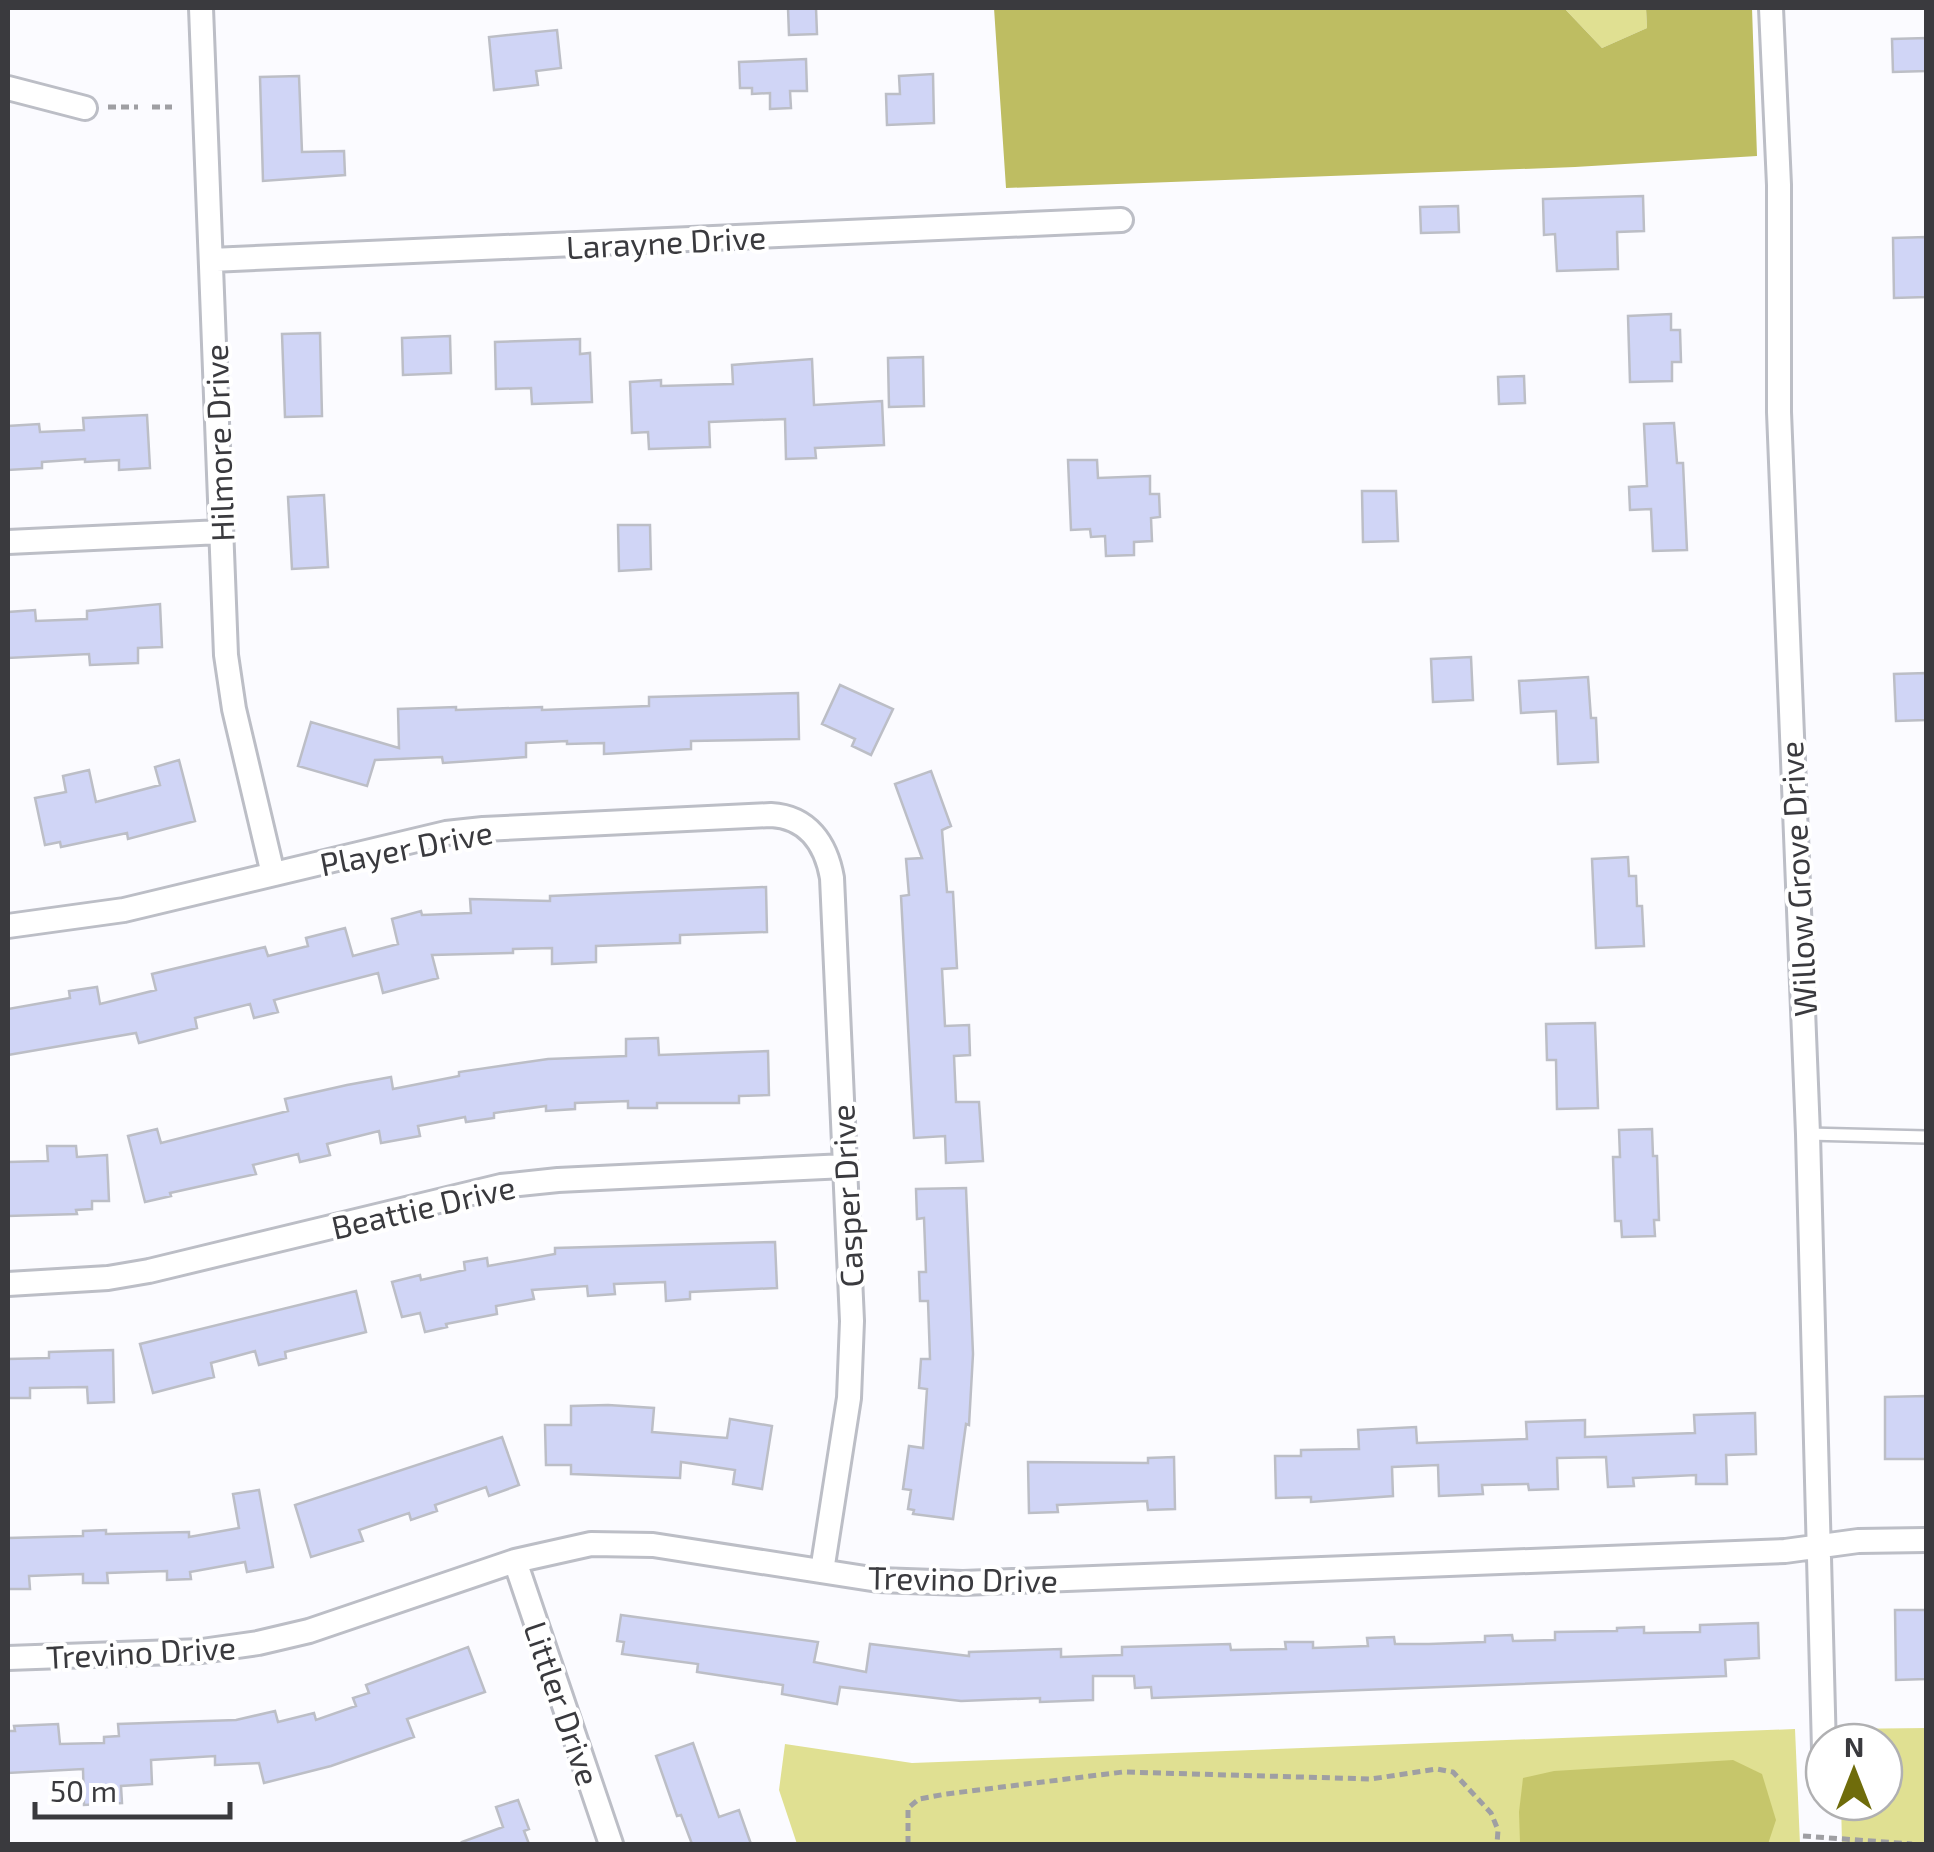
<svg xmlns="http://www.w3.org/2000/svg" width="1934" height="1852" font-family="'Exo 2',sans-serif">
<rect width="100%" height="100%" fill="#fbfbff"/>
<path fill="#e0e092" d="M1564,8h82l1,20 -45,20z
M1926,1728v116h-84l-1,-42h43v-60h-44v-13z
M1795,1729l5,115h-1003l-18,-54 6,-46 127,19z"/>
<path fill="#bebd62" d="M994,8h570l38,40 45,-20 -1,-20h106l5,148 -182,11 -569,21z"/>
<path fill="#c6c66b" d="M1733,1760l29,14 14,46 -8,24h-248l-1,-32 4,-34 31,-7z"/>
<path fill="#d0d5f6" stroke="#bcbec6" stroke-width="2.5" d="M788,8h28l1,26 -28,1z
M557,30l4,38 -25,3 2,14 -44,5 -5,-53z
M1926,38v33l-33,1 -1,-33z
M806,59l1,32h-17l1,17 -21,1v-16l-18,1v-6h-12l-1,-26z
M933,74l1,49 -47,2 -1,-31h14l-1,-18z
M299,76l3,76 42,-1 1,24 -82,6 -3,-104z
M1643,196l1,35 -27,1 1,37 -61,2 -2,-37 -11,1 -1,-36z
M1458,206l1,26 -38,1 -1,-26z
M1926,237v60l-32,1 -1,-60z
M1671,314v16h9l1,32h-9v19l-42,1 -2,-66z
M320,333l2,83 -37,1 -3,-83z
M450,336l1,37 -48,2 -1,-37z
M580,339v15l10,-1 2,49 -60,2 -1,-16 -35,1 -1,-47z
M923,357l1,49 -35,1 -1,-49z
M812,359l2,46 68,-4 2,44 -69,3 1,10 -30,1 -1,-40 -76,3 1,25 -61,2 -1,-17 -16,1 -2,-51 31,-2v6l72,-2 -1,-19z
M1524,376l1,27 -26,1 -1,-27z
M147,415l3,53 -31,2v-10l-34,2v-3l-43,3v6l-34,2v-44l31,-2 1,8 44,-2 -1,-12z
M1674,423l3,40h6l4,87 -34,1 -2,-42 -21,1 -1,-23 18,-1 -3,-62z
M1068,460h29l1,18 52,-2v18h9l1,23 -9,1 1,23 -18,1v13l-28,1 -1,-20 -14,1 -1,-8 -19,1z
M1362,491h34l2,50 -35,1z
M324,495l4,72 -36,2 -4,-72z
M618,525h32l1,44 -32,2z
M160,604l2,43 -24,1v15l-48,2 -1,-11 -81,4v-46l27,-2 1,11 51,-2v-8z
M1471,657l2,43 -40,2 -2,-43z
M1926,673v47l-30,1 -2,-47z
M1588,677l3,41h5l2,44 -40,2 -2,-53 -35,2 -2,-32z
M840,685l53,24 -22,46 -19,-9 3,-7 -33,-15z
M798,693l1,46 -108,2v8l-87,5v-11l-37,1v-3l-41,2v14l-83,6 -1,-6 -67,3 -8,26 -69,-20 13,-44 88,26 -1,-39 58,-2v3l86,-3v3l107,-4v-9z
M179,760l16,61 -67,18 -1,-6 -66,14 -1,-5 -15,3 -10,-47 31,-6 -3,-16 26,-6 7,32 64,-17 -5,-18z
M931,771l20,55 -9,4 5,62h6l4,76 -15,1 3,57 24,-1 1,30 -16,1 2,46h23l4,59 -37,2 -1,-27 -31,2 -13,-242 8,-1 -3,-36 16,-1 -27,-74z
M1628,857l1,19h7l1,30h5l2,40 -48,2 -4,-89z
M766,887l1,45 -87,3v8l-84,3v16l-44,2v-16l-39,1v4l-81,2 6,23 -55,15 -5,-20 -104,27 4,12 -24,6 -4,-14 -55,14 2,10 -58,15 -3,-10 -128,22v-46l62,-11 -1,-7 28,-4 3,17 56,-14 -4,-16 113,-27 3,9 40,-10 -2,-8 39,-10 8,28 45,-12 -6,-25 29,-8 1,4 49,-2 -1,-14 80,2v-5z
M1595,1023l3,85 -41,1 -1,-49h-9l-1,-36z
M658,1038l1,17 109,-4 1,44 -30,1v7h-82v5h-29v-7l-53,2v6l-29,2v-5l-52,7v5l-28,4 -1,-5 -47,9 2,10 -39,7 -2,-12 -52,13 3,11 -30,7 -2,-8 -45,11 3,9 -86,19 1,3 -26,6 -17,-66 29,-7 4,14 127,-32 -3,-12 62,-14 44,-8 2,12 66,-13v-4l89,-13 78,-3v-17z
M1652,1129l1,27h4l2,64h-5l1,16 -33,1 -1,-16h-6l-2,-64h7l-1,-27z
M47,1146h29l1,11 30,-2 2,46h-17v8l-16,1 1,4 -69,2v-54l40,-1z
M966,1188l7,166 -4,71 -3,-1 -13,95 -40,-5 1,-4 -6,-1 3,-19 -8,-1 6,-43 14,2 4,-59 -8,-1 2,-29h9l-2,-58h-8l-1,-29h7l-2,-54 -7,1 -1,-30z
M775,1242l2,46 -87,4v7l-24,2 -1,-19 -51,2 1,10 -27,2 -1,-10 -55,4 2,9 -38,7 1,8 -51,10 1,3 -22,5 -5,-19 -18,4 -10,-35 28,-7 1,5 44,-10 -1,-8 23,-4 1,8 67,-12v-6z
M356,1291l10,41 -81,20 1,6 -27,7 -4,-14 -44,12 3,14 -61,16 -13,-49z
M113,1350l1,52 -26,1 -1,-16 -57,1v10h-22v-39l41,-1v-6z
M1926,1396v63h-41v-62z
M608,1405l46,3 -2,24 75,6 3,-19 42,7 -10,63 -29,-5 2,-14 -54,-8 -1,16 -109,-4v-9h-25l-1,-40h26v-19z
M1755,1413l1,41 -30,1 1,29h-31v-9l-63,3 1,8 -26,1 -2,-30 -49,1 1,31 -29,1 -1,-6 -46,1 1,9 -44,2 -1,-31 -46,2 1,29 -82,6v-5l-35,1 -1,-42h26v-6l58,-1 -1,-19 58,-3 1,16 110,-4 -1,-17 59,-2v17l110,-4 -1,-18z
M502,1437l17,48 -30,11 -3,-9 -51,18 2,6 -26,9 -2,-7 -50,17 4,11 -52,16 -16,-52z
M1174,1457l1,52 -27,1 -1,-9 -90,4 1,7 -29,1 -1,-51 120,1v-5z
M259,1490l14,77 -26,5 -2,-10 -55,10 1,7 -24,1v-9l-60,2 1,10h-25v-9l-54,2 1,13h-22v-51l75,-2v-5l23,-1v4l83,-2v5l50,-9 -6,-34z
M1895,1610h31v69l-30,1z
M621,1615l197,27 -4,20 52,10 4,-28 99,12v-4l92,-3v8l61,-2v-8l108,-3 1,6 55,-1 -1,-7h28v6l55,-2 -1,-8 27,-1 1,7h34l56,-2v-6l27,-1 1,6 42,-1v-8l62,-1v-3l27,-1v6l56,-1v-7l58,-2 1,35 -34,2 1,16 -574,22 -1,-11 -16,1 -1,-12h-41v24l-53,2v-4l-79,3 -121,-14 -3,17 -55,-10 1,-9 -86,-13 1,-8 -76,-10 2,-12 -7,-1z
M468,1647l17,45 -78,27 7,18 -83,29 -67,17 -5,-20 -44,2v-9l-64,4 1,24 -31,2 1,17 -38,2 -1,-36 -75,4v-42h7l-1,-5 44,-2 2,20 44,-1v-6l15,-1 -1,-12 118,-4 39,-9 3,11 36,-9 2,7 40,-14 -3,-8 16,-5 -3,-8z
M693,1743l26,74 20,-7 12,34h-59l-11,-29 -4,1 -21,-60z
M518,1800l11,29 -5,2 5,13h-66l-1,-2 41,-15 -7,-20z"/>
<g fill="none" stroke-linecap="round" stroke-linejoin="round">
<g stroke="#bcbec6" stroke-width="16">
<path id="service" d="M1808,1134l118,3"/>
</g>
<g stroke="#bcbec6" stroke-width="28">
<path id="minor" d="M201,8l25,647 8,54 39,165
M1771,8l8,177v227l29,722 16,616
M8,88l77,20
M211,260l910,-40
M8,542l213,-10
M8,926l116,-16 322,-77 37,-4 288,-14c37,2 55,29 61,63l20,443 -3,77 -27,173
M8,1284l100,-6 41,-7 352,-85 57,-6 287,-14
M515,1561l96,283
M8,1658l194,-7 56,-8 51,-12 206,-70 76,-17 62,1 225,35 85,3 822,-32 73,-10 68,-1"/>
</g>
<path stroke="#9f9fa3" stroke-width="5" stroke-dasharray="8 5" stroke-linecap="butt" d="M108,107h30
M152,107h20
M1803,1836l109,8
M908,1844v-36l11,-9 27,-5 177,-22 248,7 66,-10 16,3 38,41 7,17 -1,14"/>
<use href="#service" stroke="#fff" stroke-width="11"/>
<use href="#minor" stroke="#fff" stroke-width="22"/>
</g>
<g text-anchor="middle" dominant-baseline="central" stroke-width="8" stroke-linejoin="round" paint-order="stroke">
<g font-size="32" fill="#3a3a3e" stroke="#fff">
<text transform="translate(666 241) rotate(-3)">Larayne Drive</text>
<text transform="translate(218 443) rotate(-92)">Hilmore Drive</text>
<text transform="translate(406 847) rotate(-11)">Player Drive</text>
<text transform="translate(1797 879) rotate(-93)">Willow Grove Drive</text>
<text transform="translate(846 1196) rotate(-93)">Casper Drive</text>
<text transform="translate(423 1206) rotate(-13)">Beattie Drive</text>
<text transform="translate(963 1578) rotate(1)">Trevino Drive</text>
<text transform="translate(141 1651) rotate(-3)">Trevino Drive</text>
<text transform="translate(563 1703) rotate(71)">Littler Drive</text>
</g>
</g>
<rect width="1934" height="1852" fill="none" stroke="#3a3a3e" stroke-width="20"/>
<g transform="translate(1854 1772)"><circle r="48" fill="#ffffff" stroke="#b0b0b2" stroke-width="2.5"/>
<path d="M0-8L18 38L0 25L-18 38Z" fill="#6f6c0b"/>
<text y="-15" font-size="28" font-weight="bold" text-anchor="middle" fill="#3a3a3e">N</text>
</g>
<path d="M35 1802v15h195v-15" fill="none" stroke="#3a3a3e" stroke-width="5"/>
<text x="50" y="1802" font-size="30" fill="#3a3a3e" stroke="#ffffff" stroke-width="8" paint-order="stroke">50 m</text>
</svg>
